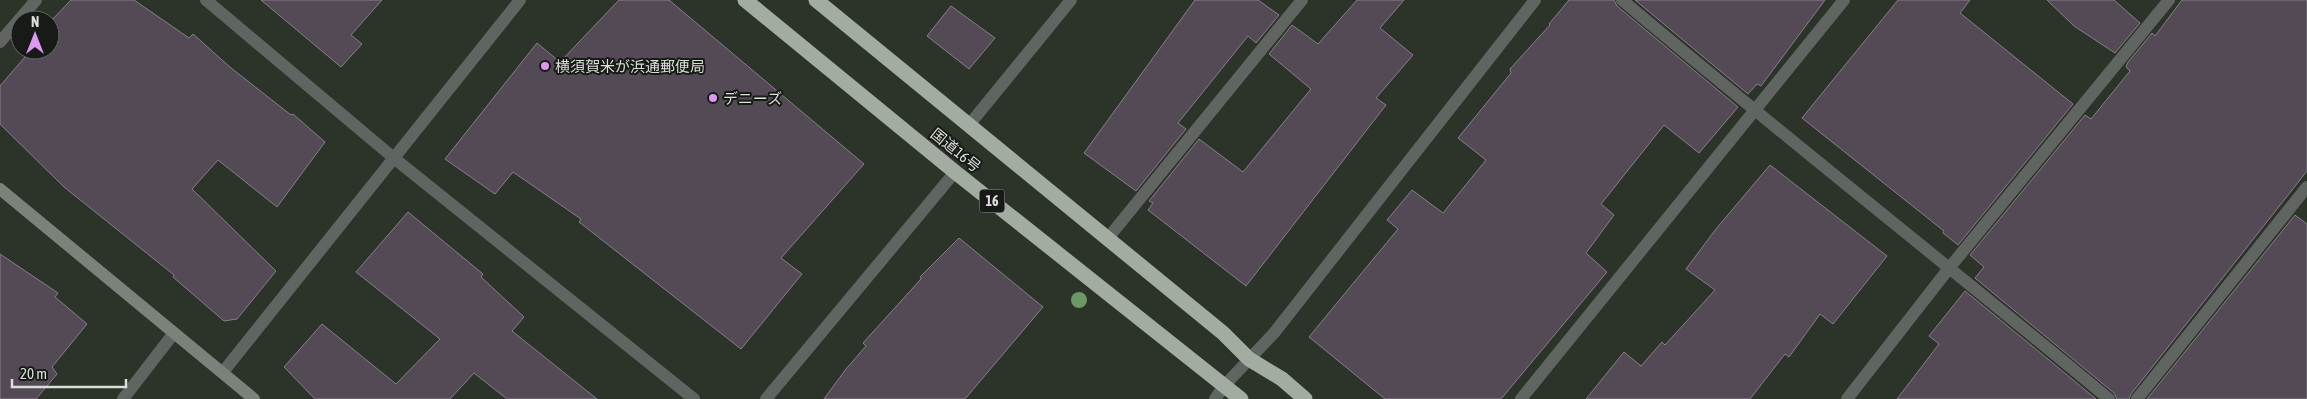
<svg xmlns="http://www.w3.org/2000/svg" width="2307" height="399" font-family="'Asap Condensed','Noto Sans JP',sans-serif">
<rect width="100%" height="100%" fill="#2c342a"/>
<path fill="#534a55" stroke="#877e8a" d="M71,0h63l55,38 4,-4 38,34 60,47 2,-1 32,28 -48,65 -59,-47 -26,29 84,82 -39,48 -13,2 -51,-44 1,-2 -110,-88 -64,-63v-38l31,-36h19v-28z
M261,0h121l-31,35 11,9 -21,23z
M619,0h50l195,164 -83,94 21,16 -61,75 -162,-127 2,-3 -68,-47 -18,22 -50,-35 92,-116 23,19z
M1195,0h63l21,15 -23,28 -8,-7 -70,87 8,6 -50,62 -52,-38z
M1357,0h47l-24,28 33,27 -37,43 10,7 -140,181 -98,-76 5,-7 -4,-2 50,-62 44,33 68,-83 -42,-35 23,-29 26,19z
M1569,0h45l3,6 121,101 -39,46 -35,-28 -63,79 13,11 -28,38 21,19 -106,127h-116l-76,-62 89,-108 -11,-9 25,-30 31,23 43,-53 -28,-22 53,-65 -1,-4 40,-44 -1,-1z
M1635,0h190l-64,86 -4,-2 -9,10z
M1898,0h72l-10,13 113,91 -115,141 -15,-12 1,-2 -142,-113z
M2047,0h67l26,23 -25,30 -41,-27z
M2182,0h125v171l-176,223 -2,5h-12l-3,-6 -139,-115 9,-11 -14,-12 115,-140 6,4 39,-48 -4,-4 2,-5 24,-29 3,3z
M951,6l44,32 -26,31 -42,-33z
M1770,165l117,91 -54,68 -13,-10 -31,43 -4,-3 -35,45h-164l38,-47 17,14 21,-24 3,3 50,-55 -29,-21 30,-40z
M408,212l75,62 -2,3 43,40 -12,14 85,68h-90l-33,-26 -24,26h-135l-31,-32 38,-43 74,60 44,-45 -84,-67z
M2295,215l12,9v175h-160z
M959,238l84,69 -78,92h-141l22,-30 20,-23 -3,-3 58,-64 -1,-2z
M0,254l58,39 -3,4 32,27 -35,43 5,7 -21,25h-36z
M1965,291l78,64 53,44h-199l42,-55 -10,-8z"/>
<g fill="none" stroke-linecap="round" stroke-linejoin="round">
<path stroke="#616561" stroke-width="12" d="M206,0l189,159 299,240
M1622,0c161,136 326,265 487,399
M0,42l36,-42
M969,125l102,-125
M1108,238l194,-238
M223,372l297,-372
M123,399l51,-66
M766,399l189,-227
M1215,399l9,-13 50,-53 261,-333
M1521,399l323,-399
M1847,399l103,-132 219,-267
M2137,399l170,-212"/>
<path stroke="#7c827b" stroke-width="12" d="M0,189l254,210"/>
<path stroke="#a2aca1" stroke-width="15" d="M745,0l210,172 286,227
M816,0l407,333 26,26 33,20 23,20"/>
</g>
<circle fill="#6b9865" cx="1079" cy="300" r="8"/>
<g fill="#dd98f3" stroke="#171a16" stroke-width="2">
<circle cx="545" cy="66" r="5"/>
<circle cx="713" cy="98" r="5"/>
</g>
<g text-anchor="middle" dominant-baseline="central" stroke-width="4" stroke-linejoin="round" paint-order="stroke">
<rect fill="#171a16" stroke="#a0a49e" stroke-width="1" x="979.5" y="189.5" width="25" height="23" rx="4"/>
<g font-size="14" font-weight="bold" fill="#dadfd9">
<text x="992" y="201">16</text>
</g>
<g font-size="15" fill="#dadfd9" stroke="#171a16" text-anchor="start">
<text x="555" y="66">横須賀米が浜通郵便局</text>
<text x="723" y="98">デニーズ</text>
</g>
<g font-size="15" fill="#dadfd9" stroke="#171a16">
<text transform="translate(956 150) rotate(39)">国道16号</text>
</g>
</g>
<g transform="translate(35 35)"><circle r="24" fill="#171a16" stroke="#656964"/>
<path d="M0-4L9 19L0 12L-9 19Z" fill="#dd98f3"/>
<text y="-8" font-size="14" font-weight="bold" text-anchor="middle" fill="#dadfd9">N</text>
</g>
<path d="M12 379v8h114v-8" fill="none" stroke="#dadfd9" stroke-width="2.5"/>
<text x="20" y="379" font-size="15" fill="#dadfd9" stroke="#171a16" stroke-width="4" paint-order="stroke">20 m</text>
</svg>
